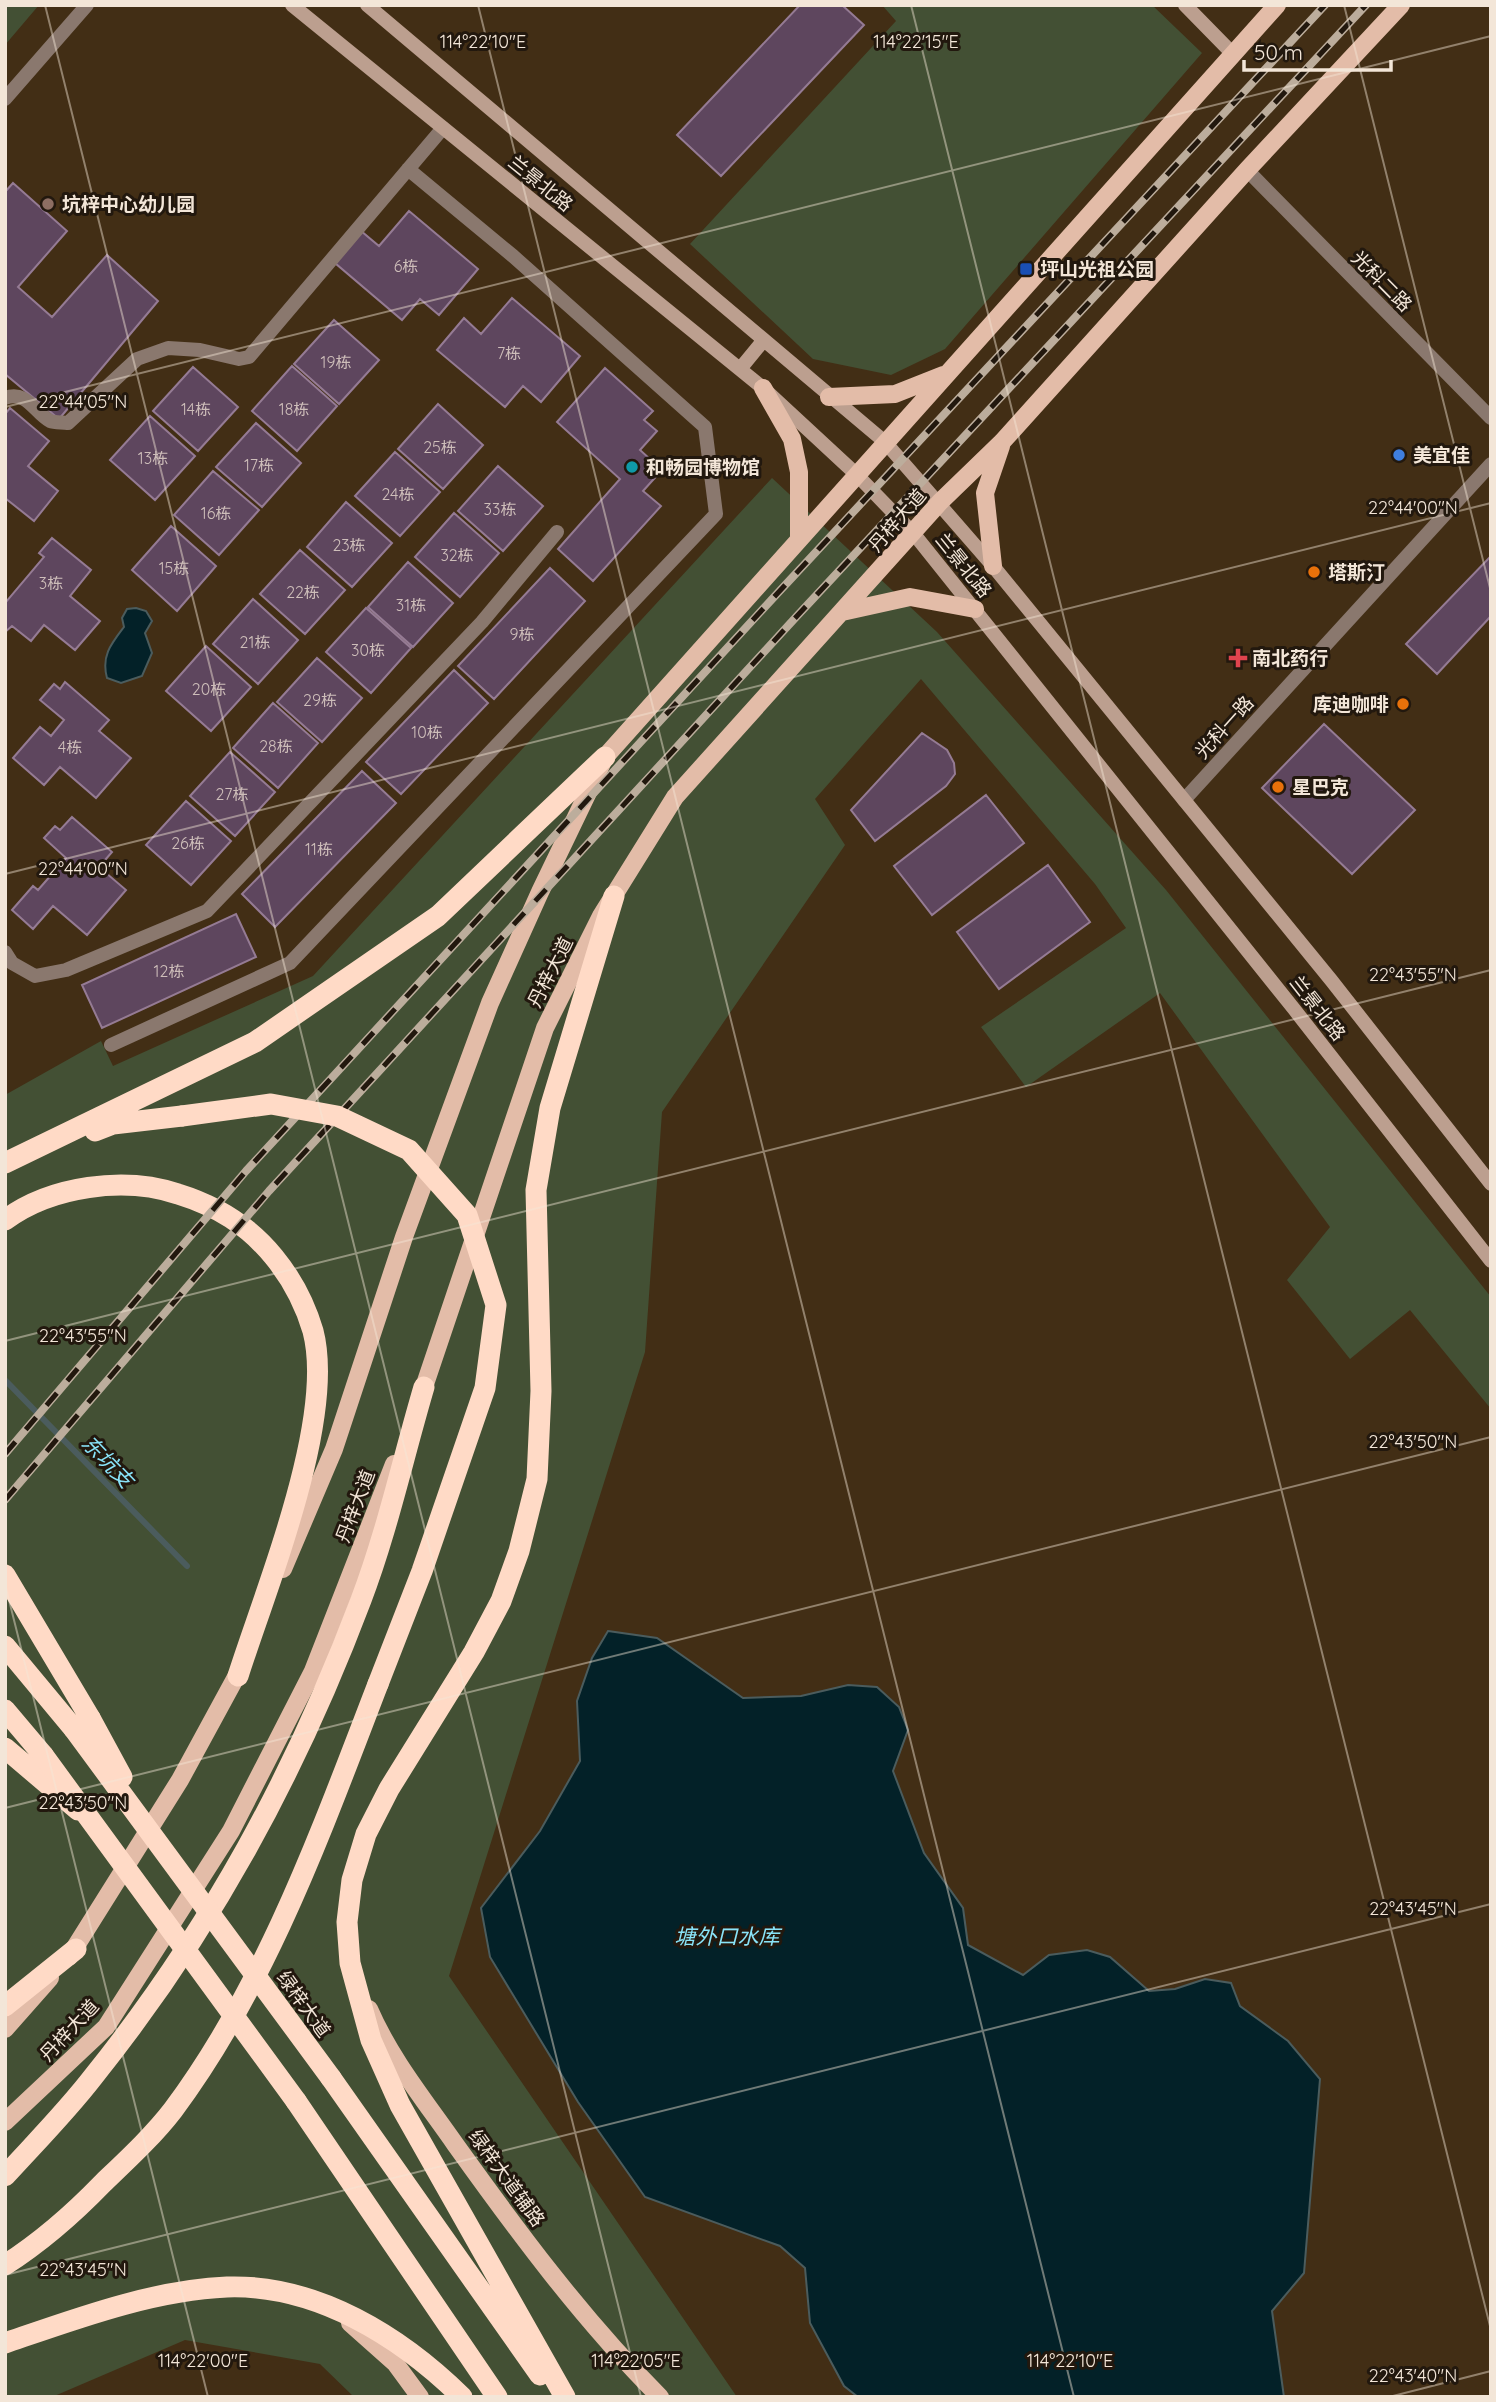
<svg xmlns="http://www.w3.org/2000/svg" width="1496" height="2402" font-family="Quicksand,'Noto Sans SC',sans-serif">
<rect width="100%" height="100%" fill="#422e15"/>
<path fill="#435034" d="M5,5h34l-34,40z
M882,5h270l50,48 -257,296 -54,26 -78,-16 -123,-115 206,-223z
M772,478l165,154 229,258 325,407v112l-81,-99 -60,49 -63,-79 43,-53 -170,-234 -134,94 -45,-60 145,-99 -31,-44 -174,-205 -106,120 30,46 -183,267 -17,240 -196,624 288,421h-383l-34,-33 -135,-24 -133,57h-47v-1302l96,-54 12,25 200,-90z"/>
<path fill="#032128" stroke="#4b5c5d" stroke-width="2" d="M136,608l10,3 6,10 -7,12 7,20 -10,23 -21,7 -14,-5c-6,-22 4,-34 17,-51l-2,-9 5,-9z
M608,1631l49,7 86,60 58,-2 47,-11 29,2 22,20 9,23 -15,41 31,82 39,55 5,37 55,30 26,-20 38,-5 23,7 39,34 26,-2 30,-10 26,4 9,23 48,35 32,38 -16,194 -32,38 12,86h-426l-14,-11 -34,-63 -5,-55 -25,-22 -135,-49 -67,-95 -88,-145 -9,-49 59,-77 40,-70 -3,-60 15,-43z"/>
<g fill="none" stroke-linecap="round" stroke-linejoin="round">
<path stroke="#4b5c5d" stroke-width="6" d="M5,1380l182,186"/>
</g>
<path fill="#5e465e" stroke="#957b94" stroke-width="2" d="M800,5h42l22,20 -143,151 -44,-41z
M13,183l54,48 -49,56 34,30 55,-62 51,46 -99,118 -54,-45v-182z
M409,211l69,58 -39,46 -19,-16 -18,21 -67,-57 26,-32 18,15z
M512,298l68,58 -39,46 -18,-16 -18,21 -68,-57 27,-32 17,16z
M334,320l45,40 -40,44 -45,-40z
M292,366l45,40 -40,45 -45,-40z
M193,367l45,40 -40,44 -45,-40z
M605,368l48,43 -9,9 13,11 -17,19 22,20 -19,21 18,15 -68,75 -35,-32 62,-70 -63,-57z
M438,404l45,41 -40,44 -45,-40z
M10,408l39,33 -21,25 30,25 -24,30 -29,-23v-84z
M150,416l45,40 -40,44 -45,-40z
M256,423l45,40 -39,44 -46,-40z
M395,452l45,40 -40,44 -45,-40z
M498,466l45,40 -40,45 -45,-40z
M213,471l46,39 -40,45 -45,-40z
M346,502l46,41 -40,44 -45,-40z
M454,513l45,40 -39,44 -45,-40z
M171,526l45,40 -39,45 -45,-41z
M52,538l39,32 -21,26 30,25 -25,29 -31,-25 -13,16 -19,-15 -7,6v-29l39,-46 -5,-4z
M300,550l45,40 -40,44 -45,-40z
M1491,556v60l-54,58 -31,-30z
M408,562l45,41 -40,44 -45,-40z
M550,568l35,33 -91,98 -36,-33z
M253,599l45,41 -40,44 -45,-40z
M366,608l45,40 -40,45 -45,-41z
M206,646l45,41 -40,44 -45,-40z
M317,658l45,40 -40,44 -45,-40z
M454,670l34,33 -87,91 -35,-32z
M65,682l44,38 -10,11 32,27 -35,40 -36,-31 -16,18 -31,-27 27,-31 11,9 13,-16 -24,-20 14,-16 6,5z
M273,703l45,40 -40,45 -45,-40z
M1324,724l91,86 -63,64 -90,-86z
M922,733l25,17 7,13 1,11 -9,12 -71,55 -24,-31z
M230,752l45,40 -40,44 -45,-40z
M362,771l34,32 -121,124 -33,-33z
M986,795l38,48 -92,72 -38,-49z
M186,801l45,40 -40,44 -45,-40z
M72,817l40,35 -13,15 27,23 -39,45 -34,-29 -20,23 -21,-19 21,-24 5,4 28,-32 -22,-20 11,-12 5,4z
M1048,865l42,57 -91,67 -42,-57z
M236,914l20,43 -154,71 -20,-43z"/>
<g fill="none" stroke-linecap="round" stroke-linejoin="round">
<path stroke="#8a786e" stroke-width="14" d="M5,99l82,-94
M1247,170l244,248
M5,398c22,-8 29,14 45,23 5,2 12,1 18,2l69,-64 31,-11 32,2 39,9 10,-2 194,-229
M1184,800l307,-336
M5,952l7,11 23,13 31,-6 141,-59 275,-289 75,-90
M111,1045l179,-82 426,-449 -11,-87 -192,-171 -105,-87"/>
<path stroke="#bc9f8f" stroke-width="14" d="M292,5l471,383 94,87 57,59 380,475 197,252
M367,5l518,437 108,124 338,414 160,204
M1185,5l47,48
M740,369l23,-28"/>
<path stroke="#e3bca8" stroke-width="18" d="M763,388l29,51 7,33v66
M829,397l66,-3 48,-19
M993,566l-8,-73 16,-47
M842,612l68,-15 65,12
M420,1399l125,-371 56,-112 74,-119 265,-295 62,-60 245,-272 154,-165
M283,1569l51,-120 70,-212 86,-234 50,-111 65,-135 672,-752
M69,1957l111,-177 62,-114
M369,2009c21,49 56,92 86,135 63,88 128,176 205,253
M5,2029l45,-51
M5,2122l101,-95 125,-196 82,-160 81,-207
M350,2323l45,40 25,34"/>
<path stroke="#ffdac6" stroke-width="21" d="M95,1131l18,-7 69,-8
M5,1163l250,-121 183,-126 167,-159
M5,1220c46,-34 119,-44 173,-26 39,12 70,31 96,63 18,22 31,47 39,74 23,88 -47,257 -75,345
M5,1575l85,143
M5,1646l69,83
M5,1710l38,45
M5,1748l73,62
M5,2006l71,-57
M331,2078l209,297
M296,2101l201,296
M5,2176c30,-33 61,-64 88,-99 117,-146 202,-302 268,-477 26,-68 42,-142 63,-213
M5,2265c36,-23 69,-52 98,-82 24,-23 50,-47 70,-73 94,-126 149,-281 205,-426
M5,2343c70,-24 148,-53 222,-56 90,-3 174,50 235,110
M565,2397l-165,-292 -29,-65 -21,-77 -3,-41 5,-42 14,-46 23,-45 85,-137 27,-51 18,-50 18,-72 4,-88 -5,-201 14,-82 64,-212"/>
<g stroke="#bcad9c" stroke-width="8">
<path id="rail" d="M5,1454l241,-283 529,-575 550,-591
M5,1500l264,-309 528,-575 569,-611"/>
</g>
<use href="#rail" stroke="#22180e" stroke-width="5" stroke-dasharray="16" stroke-linecap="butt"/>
<path stroke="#ffdac6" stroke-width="21" d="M182,1116l89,-12 66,12 72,34 58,65 29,90 -11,83 -63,183 -44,113
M90,1718l32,59
M74,1729l257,349
M43,1755l253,346"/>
</g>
<path fill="none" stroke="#f3e6d8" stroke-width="2" stroke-opacity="0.45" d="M45,5l596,2392M478,5l596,2392M911,5l580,2325M1344,5l147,587M5,407l1486,-371M5,874l1486,-371M5,1341l1486,-371M5,1584l203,813M5,1808l1486,-371M5,2275l1486,-371M1389,2397l102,-26"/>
<circle fill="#8d6e63" stroke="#22180e" stroke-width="2.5" cx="48" cy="204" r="7"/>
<rect fill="#1a4fb4" stroke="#22180e" stroke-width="2.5" x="1019" y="262" width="14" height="14" rx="3.5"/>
<circle fill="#3f7fe0" stroke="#22180e" stroke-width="2.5" cx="1399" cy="455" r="7"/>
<circle fill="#0f9aa8" stroke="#22180e" stroke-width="2.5" cx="632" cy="467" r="7"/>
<g fill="#e8710a" stroke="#22180e" stroke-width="2.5">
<circle cx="1314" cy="572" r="7"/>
<circle cx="1403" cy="704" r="7"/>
<circle cx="1278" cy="787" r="7"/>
</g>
<path fill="#e0444e" stroke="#22180e" stroke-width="2.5" d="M1234.5 647.5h7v7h7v7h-7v7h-7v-7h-7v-7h7z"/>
<g text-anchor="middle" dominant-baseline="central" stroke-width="6" stroke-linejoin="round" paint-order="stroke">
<g font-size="16" fill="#cebeba">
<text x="406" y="266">6栋</text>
<text x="509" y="353">7栋</text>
<text x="336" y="362">19栋</text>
<text x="196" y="409">14栋</text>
<text x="294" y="409">18栋</text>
<text x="440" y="447">25栋</text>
<text x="153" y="458">13栋</text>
<text x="259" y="465">17栋</text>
<text x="398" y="494">24栋</text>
<text x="500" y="509">33栋</text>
<text x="216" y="513">16栋</text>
<text x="349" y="545">23栋</text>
<text x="457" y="555">32栋</text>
<text x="174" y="568">15栋</text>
<text x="51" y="583">3栋</text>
<text x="303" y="592">22栋</text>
<text x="411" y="605">31栋</text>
<text x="522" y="634">9栋</text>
<text x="255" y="642">21栋</text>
<text x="368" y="650">30栋</text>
<text x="209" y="689">20栋</text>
<text x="320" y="700">29栋</text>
<text x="427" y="732">10栋</text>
<text x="276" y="746">28栋</text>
<text x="70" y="747">4栋</text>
<text x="232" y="794">27栋</text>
<text x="188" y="843">26栋</text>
<text x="319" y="849">11栋</text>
<text x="169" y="971">12栋</text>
</g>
<g font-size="19" fill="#f3e6d8" stroke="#22180e">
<text transform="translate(541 183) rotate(39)">兰景北路</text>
<text transform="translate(1382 281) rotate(45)">光科二路</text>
<text transform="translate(897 520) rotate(-49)">丹梓大道</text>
<text transform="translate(964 565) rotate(51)">兰景北路</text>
<text transform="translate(1224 727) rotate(-48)">光科一路</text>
<text transform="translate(550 972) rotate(-63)">丹梓大道</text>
<text transform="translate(1318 1008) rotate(52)">兰景北路</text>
<text transform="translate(355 1506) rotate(-69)">丹梓大道</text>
<text transform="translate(304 2004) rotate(54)">绿梓大道</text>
<text transform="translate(69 2030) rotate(-47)">丹梓大道</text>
<text transform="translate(507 2178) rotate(54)">绿梓大道辅路</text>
</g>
<g font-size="19" font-weight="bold" fill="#f3e6d8" stroke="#22180e" text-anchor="start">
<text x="62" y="204">坑梓中心幼儿园</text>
<text x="1040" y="269">坪山光祖公园</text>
<text x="1413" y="455">美宜佳</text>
<text x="646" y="467">和畅园博物馆</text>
<text x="1328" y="572">塔斯汀</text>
<text x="1252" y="658">南北药行</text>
<text x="1389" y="704" text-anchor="end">库迪咖啡</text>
<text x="1292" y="787">星巴克</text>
</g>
<g font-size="21" font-style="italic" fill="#89e4f9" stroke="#22180e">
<text transform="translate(108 1461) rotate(46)">东坑支</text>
<text x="727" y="1936">塘外口水库</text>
</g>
</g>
<g font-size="18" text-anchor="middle" fill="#f3e6d8" stroke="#22180e" stroke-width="6" stroke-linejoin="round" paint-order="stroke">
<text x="916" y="48">114°22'15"E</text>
<text x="483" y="48">114°22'10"E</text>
<text x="83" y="408">22°44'05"N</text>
<text x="1413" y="514">22°44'00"N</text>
<text x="83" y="875">22°44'00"N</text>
<text x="1413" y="981">22°43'55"N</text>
<text x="83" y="1342">22°43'55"N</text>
<text x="1413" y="1448">22°43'50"N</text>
<text x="83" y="1809">22°43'50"N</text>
<text x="1413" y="1915">22°43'45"N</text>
<text x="83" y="2276">22°43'45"N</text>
<text x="203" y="2367">114°22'00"E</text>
<text x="636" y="2367">114°22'05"E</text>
<text x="1070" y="2367">114°22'10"E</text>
<text x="1413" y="2382">22°43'40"N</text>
</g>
<rect width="1496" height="2402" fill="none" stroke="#f3e6d8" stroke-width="14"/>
<path d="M1244 60v10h147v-10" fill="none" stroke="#f3e6d8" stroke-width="3.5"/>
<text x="1254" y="60" font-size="21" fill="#f3e6d8" stroke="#22180e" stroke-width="5" paint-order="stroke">50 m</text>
</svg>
